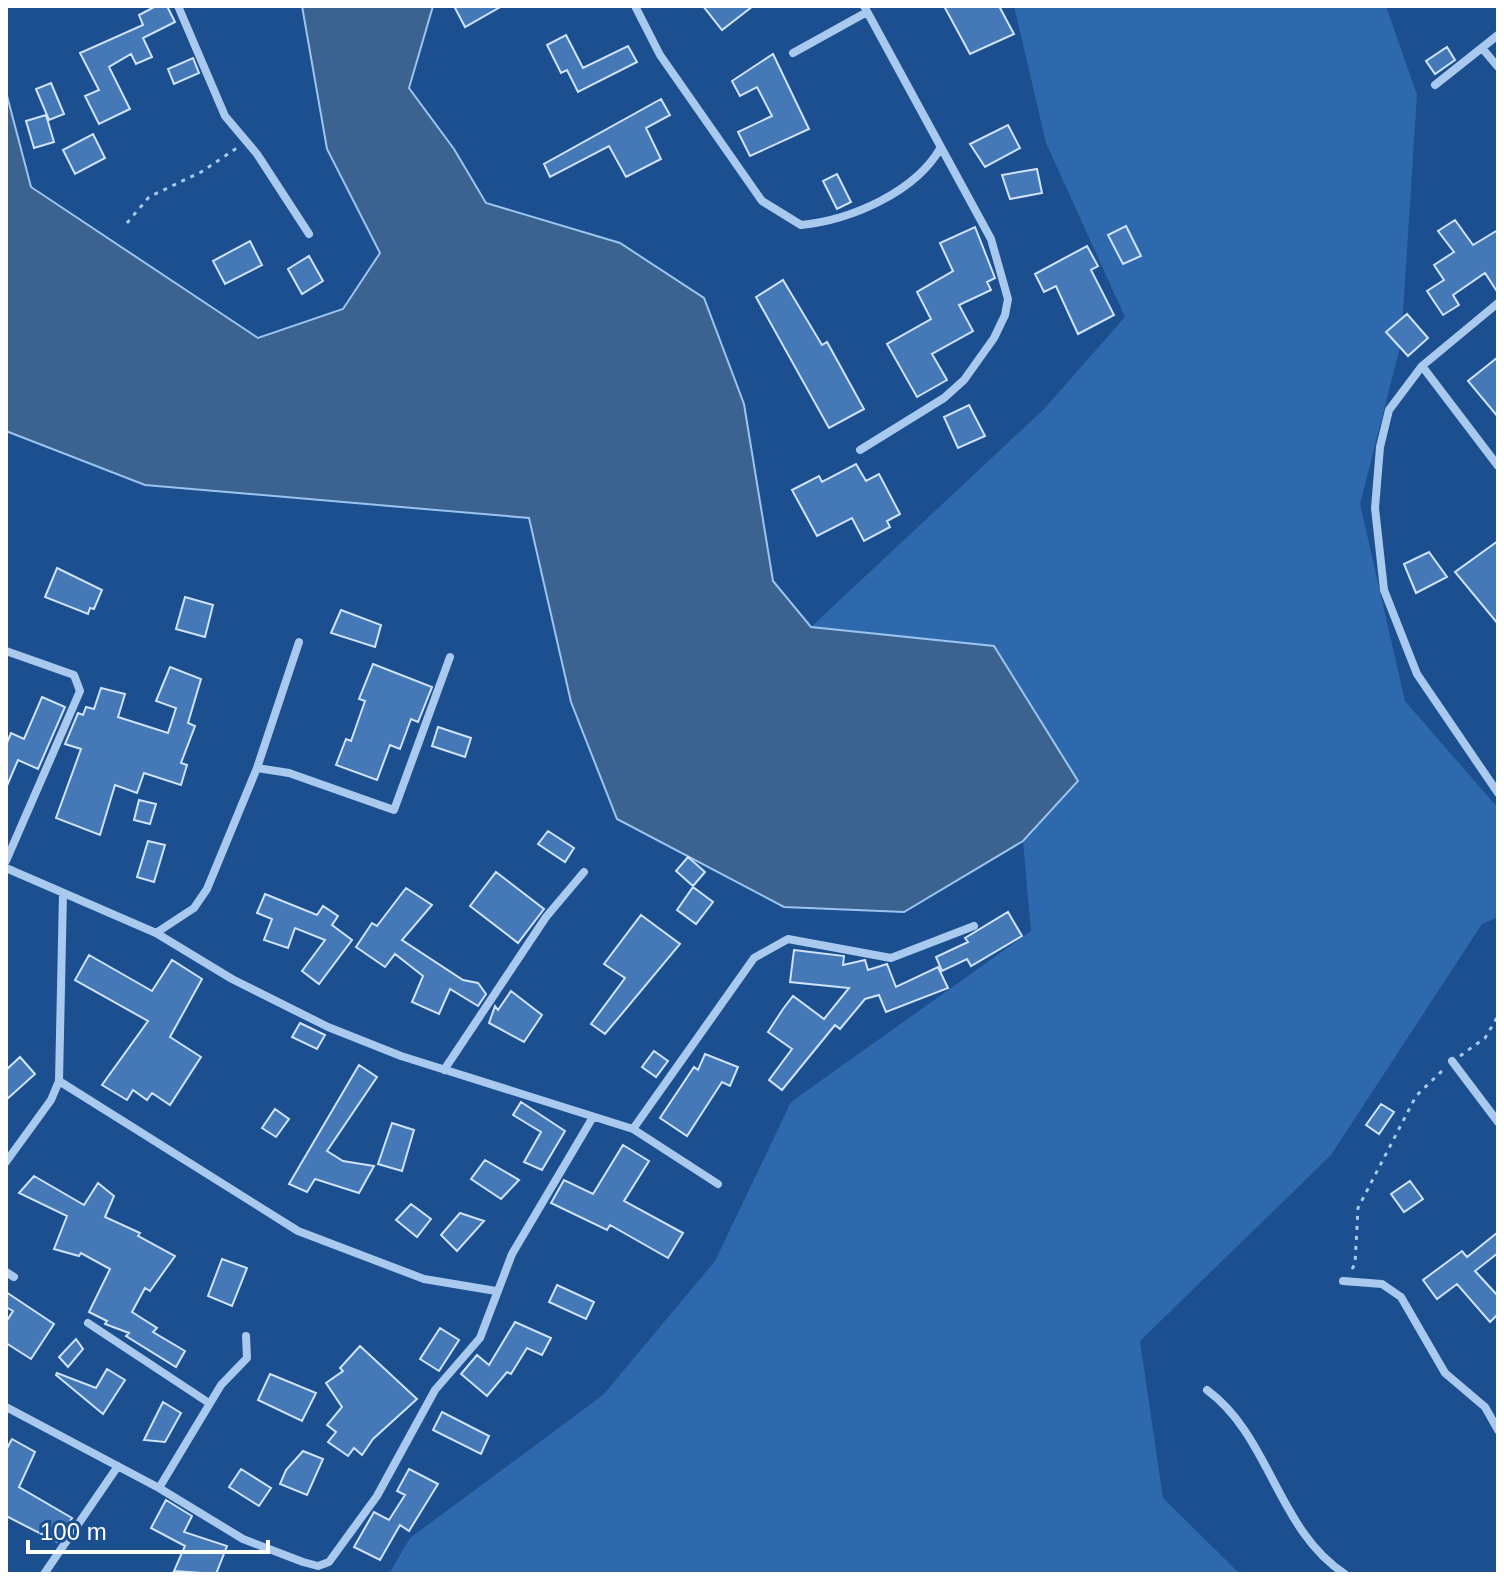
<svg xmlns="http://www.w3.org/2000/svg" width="1504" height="1580" font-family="Helvetica,sans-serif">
<rect width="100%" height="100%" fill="#1b4f8f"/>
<path fill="#2e69ad" d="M1014,6h372l31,89 -16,248 -41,161 45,197 93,107v109l-16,7 -151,231 -191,186 23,157 77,76h-851l21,-36 193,-143 112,-134 76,-159 240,-171 -8,-90 54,-60 -83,-135 -183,-19 233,-218 81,-92 -79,-174z"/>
<path fill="#3c6290" stroke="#9cc4f0" stroke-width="2" d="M302,6h131l-24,82 45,61 32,54 134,40 84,55 40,106 29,177 38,46 183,19 84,135 -55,60 -119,71 -120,-5 -167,-88 -46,-117 -42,-184 -384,-33 -139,-54v-339l25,95 227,151 85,-29 37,-56 -53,-104z"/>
<path fill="#4478b7" stroke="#cfe3fa" stroke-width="2" d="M156,6h11l8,16 -32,16 9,19 -16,7 -5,-10 -22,13 21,42 -31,15 -14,-28 14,-6 -19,-37 63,-28 -4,-10z
M454,6h48l-37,21z
M703,6h50l-31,24z
M944,6h55l15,28 -44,20z
M566,35l17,33 45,-22 9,16 -59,30 -11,-22 -6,3 -14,-28z
M1447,47l8,13 -20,14 -9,-13z
M773,54l36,75 -59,27 -12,-24 34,-16 -15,-29 -17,9 -8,-15z
M193,58l6,15 -25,11 -6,-15z
M51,83l13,31 -15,6 -13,-31z
M661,99l9,16 -24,13 15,31 -35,18 -17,-31 -59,31 -6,-13z
M46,115l8,27 -20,6 -8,-27z
M1008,125l12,23 -35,19 -15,-23z
M93,134l12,24 -30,16 -12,-24z
M1037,169l5,24 -32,6 -8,-24z
M837,174l14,28 -14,7 -14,-28z
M1455,220l18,25 25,-15v63l-13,-20 -32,22 6,10 -16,10 -16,-24 17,-11 -10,-15 20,-13 -16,-21z
M1126,226l15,30 -18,8 -15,-29z
M975,227l20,51 -8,4 4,8 -32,15 14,26 -41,23 15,26 -30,17 -30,-53 44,-25 -14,-27 36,-21 -13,-28z
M250,241l12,24 -37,19 -12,-23z
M1087,246l11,20 -7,4 23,45 -36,19 -22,-48 -12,6 -9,-18z
M309,256l14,25 -21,13 -14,-25z
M783,280l39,65 5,-3 37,67 -35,19 -73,-131z
M1407,314l21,24 -20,18 -22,-24z
M1498,357v60l-30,-36z
M969,405l16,31 -27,12 -14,-31z
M856,464l10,17 13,-7 21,40 -13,7 3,6 -26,14 -12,-23 -35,18 -25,-46 27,-14 3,6z
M1498,541v83l-43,-52z
M1429,552l18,25 -31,16 -12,-29z
M57,568l45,22 -8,19 -4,-1 -2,6 -43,-17z
M185,597l28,8 -8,32 -29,-8z
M341,610l40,15 -6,22 -44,-14z
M373,664l59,23 -14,35 -7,-3 -11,30 -10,-4 -13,35 -41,-15 10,-26 5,2 14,-40 -6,-2z
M170,667l31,12 -13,44 7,3 -14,37 6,2 -6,20 -37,-12 -7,20 -22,-8 -15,50 -44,-17 25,-69 -16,-5 13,-31 5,2 3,-8 8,2 7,-21 24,6 -7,23 50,16 8,-25 -20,-7z
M42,697l23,10 -27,62 -20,-9 -12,28v-43l5,-12 13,6z
M438,727l33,11 -6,19 -33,-11z
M139,800l17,4 -6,20 -16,-4z
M548,831l26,17 -9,14 -27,-18z
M148,841l17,4 -11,37 -17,-5z
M688,857l17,15 -12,14 -17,-15z
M496,872l48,37 -26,34 -48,-37z
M693,887l20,15 -17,22 -19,-14z
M406,888l26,17 -30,35 61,40 15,3 8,11 -8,12 -28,-17 -11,25 -27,-12 11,-26 -28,-22 -10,13 -29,-20 16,-24 5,3z
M265,894l52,21 6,-9 15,10 -6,9 20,15 -33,44 -17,-13 23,-31 -30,-12 -7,20 -24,-8 8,-21 -15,-6z
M1008,912l14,24 -51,30 -4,-7 -25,12 -6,-14 32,-15 -3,-4z
M641,915l39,29 -75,90 -14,-10 34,-46 -21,-14z
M794,950l50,6 -1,9 22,-5 3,10 19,-6 9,23 42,-20 10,21 -62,24 -7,-17 -14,4 -25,30 -5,-4 -53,65 -13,-10 23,-31 -24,-17 15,-23 10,-13 31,23 25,-31 -59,-6z
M89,955l63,36 20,-31 30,19 -32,58 31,20 -31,48 -18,-12 -5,7 -14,-10 -6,10 -25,-15 46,-64 -73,-41z
M511,991l31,24 -18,27 -35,-19 6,-17 3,4z
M300,1023l25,12 -8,14 -25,-12z
M654,1051l14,10 -12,16 -14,-10z
M705,1054l33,13 -8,19 -8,-4 -35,54 -27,-18 34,-51 4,3z
M20,1057l15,17 -29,26v-30z
M359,1065l18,12 -50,74 16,10 31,5 -15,27 -44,-14 -8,13 -18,-8z
M521,1102l44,29 -23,39 -18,-8 17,-30 -28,-17z
M1381,1104l13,8 -15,22 -13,-9z
M275,1109l14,10 -13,18 -14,-9z
M392,1123l22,7 -12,41 -24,-7z
M623,1145l26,16 -25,40 59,32 -15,25 -58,-33 -3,5 -56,-27 13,-23 29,14z
M485,1160l34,20 -18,19 -30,-20z
M34,1176l50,29 14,-22 16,13 -9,21 35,16 -2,3 37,20 -25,35 -5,-3 -13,24 25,16 -4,4 32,19 -9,16 -50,-31 3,-3 -24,-9 2,-3 -18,-9 21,-43 -29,-16 -2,3 -25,-7 13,-33 -48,-23z
M1410,1181l13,18 -19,13 -13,-18z
M411,1204l20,15 -14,18 -21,-17z
M460,1213l24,8 -27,30 -16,-16z
M1498,1232v21l-23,18 23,25v18l-8,8 -33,-38 -20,15 -14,-19 39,-29 5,6z
M222,1259l25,9 -15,38 -24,-10z
M557,1285l37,17 -8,17 -37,-17z
M6,1292l48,32 -23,35 -25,-16v-21l7,-11 -7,-4z
M515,1322l36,16 -9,17 -15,-7 -16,26 -4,-2 -20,24 -26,-22 16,-19 12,10z
M440,1328l19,12 -20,31 -19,-12z
M76,1339l7,10 -15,18 -9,-10z
M360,1346l57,53 -44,40 -11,16 -8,-7 -6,8 -20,-14 8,-10 -9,-7 15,-18 -16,-24 17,-12 -3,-3z
M107,1369l18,11 -22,34 -47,-39 1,-2 39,15z
M270,1374l46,19 -14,28 -44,-21z
M163,1402l18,11 -16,29 -21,-2z
M442,1412l47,24 -8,18 -48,-24z
M12,1439l23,13 -16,35 53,31 -15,24 -51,-26v-66z
M303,1451l20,8 -16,36 -27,-11 6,-14z
M241,1469l30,19 -12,18 -30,-19z
M409,1469l29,15 -29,47 -9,-6 -20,35 -26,-13 20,-35 15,8 16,-25 -8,-4z
M166,1500l26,16 -8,16 43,14 -11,28 -42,-3 11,-25 -34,-18z"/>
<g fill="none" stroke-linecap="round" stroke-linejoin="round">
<path stroke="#a9c9ee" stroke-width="3" stroke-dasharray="4 6" stroke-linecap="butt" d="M127,223l22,-26 52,-25 36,-24
M1460,1056l25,-18 13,-22
M1352,1269l3,-5 3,-56 58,-112 29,-28"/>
<path stroke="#a9c9ee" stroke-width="8" d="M178,6l47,110 32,38 52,80
M635,6l25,49 102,146 39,24c50,-5 115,-33 140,-78
M1482,48l16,19
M793,53l74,-41
M1435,85l63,-50
M1498,303l-76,63 -33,44 -9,37 -5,61 9,82 33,84 81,119
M1422,366l76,100
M860,450l84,-52 20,-18 30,-42 11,-23 3,-16 -17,-60 -127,-233
M6,651l68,24 6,16 -74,170
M257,768l42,-126
M6,868l150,65 76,46 96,48 73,29 232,73 85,55
M156,933l38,-25 13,-19 50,-121 32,5 105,37 56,-153
M1452,1061l46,61
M444,1070l102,-153 38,-45
M59,1081l239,150 126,48 72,12
M633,1129l121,-171 34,-19 103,19 83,-32
M6,1162l45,-62 8,-19 4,-188
M6,1272l8,5
M1343,1281l39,3 19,13 44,76 40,34 13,23
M88,1323l121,80
M1207,1390c63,46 71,141 138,184
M6,1407l153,81 84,51 60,23 15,4 11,-4 48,-66 58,-106 45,-52 32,-84 81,-137
M159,1488l62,-103 26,-27 -1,-22
M44,1574l74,-108"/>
</g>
<rect width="1504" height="1580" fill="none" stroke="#ffffff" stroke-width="16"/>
<path d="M28 1540v12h240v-12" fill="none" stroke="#ffffff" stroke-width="4"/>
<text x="40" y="1540" font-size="24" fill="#ffffff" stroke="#1b4f8f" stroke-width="6" paint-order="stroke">100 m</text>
</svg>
